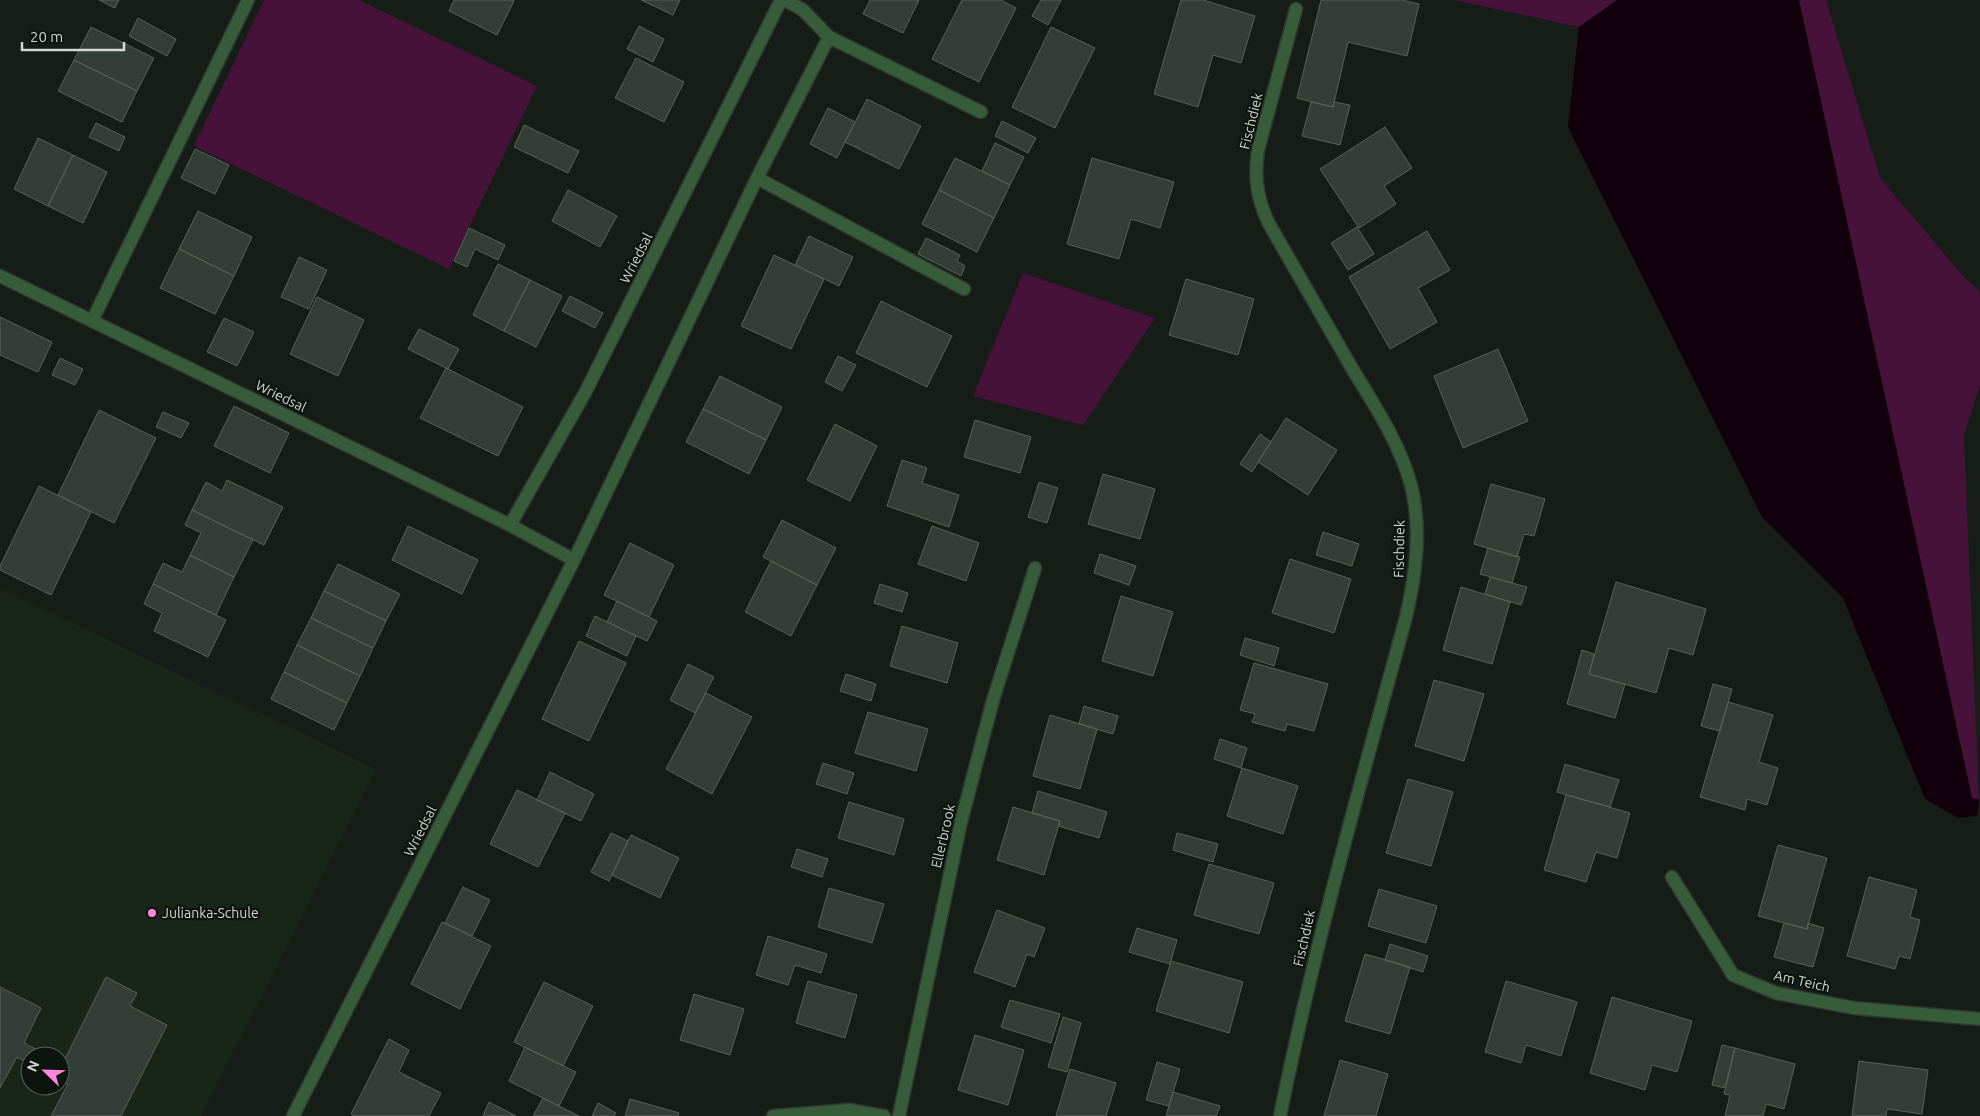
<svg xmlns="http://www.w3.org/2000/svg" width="1980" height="1116" font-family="Ubuntu,sans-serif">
<rect width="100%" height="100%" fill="#151d16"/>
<path fill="#192519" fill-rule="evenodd" d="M0,588l376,181 -175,347h-201zM30,1056h30v30h-30z"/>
<path fill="#46123a" d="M264,0h95l178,86 -88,183 -255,-123z
M1454,0h163l-38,27z
M1799,0h27l54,178 84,99 16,15v92l-16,52 15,364 -7,-2z
M1023,273l132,45 -72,107 -110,-29z"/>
<path fill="#11000b" d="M1617,0h182l173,798 7,2 -2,16 -19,2 -33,-19 -82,-201 -81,-81 -194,-390 11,-100z"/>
<path fill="#353e36" stroke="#586158" d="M99,0h20l-4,8z
M454,0h59l1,1 -17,34 -48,-24z
M641,0h39l-7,15z
M870,0h49l-16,33 -40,-19z
M962,0h39l15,8 -37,74 -47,-23z
M1041,0h20l-13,25 -16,-9z
M1181,0h22l52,16 -14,47 -28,-8 -15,52 -44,-13z
M1321,0h81l17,4 -12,52 -59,-14 -15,65 -36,-9z
M138,18l38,21 -9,17 -38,-20z
M639,26l25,13 -11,23 -26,-13z
M91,27l63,31 -17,33 -63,-31z
M1051,27l44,21 -40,80 -43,-21z
M636,58l48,24 -20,40 -49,-24z
M74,60l63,31 -15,31 -64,-31z
M867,99l54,27 -22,43 -54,-27z
M1311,102l22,5 1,-5 16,3 -10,40 -38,-9z
M828,108l27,14 -18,36 -27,-14z
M1002,121l34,17 -8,15 -33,-17z
M96,123l29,14 -6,14 -30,-14z
M524,125l55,26 -11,22 -54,-26z
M1385,127l27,41 -28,18 12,18 -37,24 -39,-59z
M38,138l35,17 -25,51 -34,-17z
M995,143l29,14 -14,28 -28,-14z
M195,149l34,16 -14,29 -34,-16z
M73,155l34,17 -24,51 -35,-17z
M955,158l55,27 -16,33 -55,-28z
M1092,158l82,24 -14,46 -29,-9 -12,40 -52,-15z
M568,190l49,26 -17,31 -48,-26z
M939,190l55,28 -17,34 -55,-28z
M198,211l54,26 -18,39 -55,-27z
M1357,227l17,27 -26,16 -17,-27z
M469,228l36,17 -7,15 -23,-11 -8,18 -13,-6z
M1427,231l23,39 -32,18 19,34 -47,27 -41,-72z
M809,236l44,21 -14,29 -44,-21z
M926,238l34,17 -3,6 8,5 -4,10 -43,-22z
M179,249l55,27 -19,38 -55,-26z
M774,255l50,24 -33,70 -50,-23z
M299,257l28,13 -18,39 -28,-12z
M498,264l32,16 -26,51 -31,-16z
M1186,279l68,20 -16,56 -69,-20z
M530,280l32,16 -26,51 -32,-16z
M570,296l33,17 -8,15 -33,-17z
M317,297l47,23 -26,56 -48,-22z
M881,301l71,35 -25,51 -71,-34z
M0,317l52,25 -14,30 -38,-17z
M224,318l30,14 -17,34 -30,-14z
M419,329l40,20 -11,20 -40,-20z
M1498,349l30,72 -65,27 -29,-72z
M838,356l18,9 -14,26 -17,-9z
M60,358l23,11 -8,16 -23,-10z
M446,368l77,39 -25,49 -78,-38z
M720,376l62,31 -16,33 -63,-31z
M234,406l55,27 -19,40 -56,-27z
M703,409l63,31 -17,34 -63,-32z
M99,410l57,28 -42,85 -56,-28z
M163,412l26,11 -8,15 -25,-11z
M1286,418l51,32 -29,45 -50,-33z
M975,420l56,17 -11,36 -56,-16z
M835,424l42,22 -27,55 -43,-21z
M1260,434l11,8 -19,30 -12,-8z
M902,460l25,8 -5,15 37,12 -10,32 -62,-21z
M1103,474l52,15 -15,50 -52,-15z
M227,480l56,27 -19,38 -72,-35 14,-28 16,9z
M1039,482l19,6 -11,35 -19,-6z
M1491,484l54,15 -11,37 -10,-2 -7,23 -43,-13z
M39,486l52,26 -40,83 -51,-25v-4z
M192,510l61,30 -19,37 -44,-22 11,-22 -16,-8z
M782,520l54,28 -19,37 -54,-28z
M408,526l70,34 -16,34 -70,-34z
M932,526l47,17 -13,38 -48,-17z
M1323,532l36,12 -7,22 -36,-11z
M630,543l44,22 -25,52 -45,-22z
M1488,548l32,9 -8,26 -32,-9z
M1100,554l36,12 -7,19 -35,-12z
M190,555l44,22 -18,38 -63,-31 10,-21 19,9z
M1290,559l61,20 -17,54 -62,-20z
M771,561l46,24 -26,51 -46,-24z
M338,564l62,30 -14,27 -62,-30z
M1490,577l37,10 -6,18 -36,-11z
M1616,582l90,27 -13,46 -24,-7 -13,45 -67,-19z
M153,584l73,36 -18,37 -54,-26 8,-18 -18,-9z
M880,584l28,9 -6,19 -28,-9z
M1461,587l49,15 -18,62 -49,-14z
M324,591l62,30 -13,27 -62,-30z
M1121,596l52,16 -20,64 -51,-15z
M617,601l40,20 -10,20 -40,-19z
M595,616l41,20 -9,20 -41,-20z
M311,618l62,30 -13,28 -63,-31z
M902,626l56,17 -11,40 -57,-17z
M1245,638l34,10 -5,18 -34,-11z
M579,641l47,22 -37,78 -47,-22z
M297,645l63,31 -13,27 -63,-31z
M1582,650l12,4 -5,20 36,10 -10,34 -48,-14z
M1254,663l74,21 -14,47 -27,-7 -2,7 -33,-9 3,-8 -15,-4z
M688,664l26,13 -19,36 -25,-13z
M284,672l63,31 -13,27 -63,-31z
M846,674l30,10 -5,17 -31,-10z
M1434,680l50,14 -20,67 -49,-15z
M1713,684l19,5 -12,42 -19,-5z
M706,693l46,24 -40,77 -46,-25z
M1728,702l45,13 -14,47 19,6 -11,37 -20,-6 -2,11 -45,-13z
M1084,706l34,10 -5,18 -34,-10z
M868,712l60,17 -12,42 -61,-18z
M1050,715l47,14 -17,60 -47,-13z
M1220,739l27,9 -6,20 -27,-9z
M823,763l31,10 -7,21 -31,-10z
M1565,764l54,16 -9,27 -53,-15z
M1242,768l56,18 -15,48 -56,-18z
M550,772l44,22 -13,27 -44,-21z
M1408,779l45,13 -22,74 -45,-13z
M517,790l48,23 -27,54 -48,-23z
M1038,791l69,21 -8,26 -41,-12 2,-5 -28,-8z
M1566,795l64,18 -13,45 -21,-6 -10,30 -42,-12z
M849,802l55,17 -10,36 -56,-17z
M1013,807l47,14 -16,54 -47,-15z
M611,833l17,8 -19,40 -18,-9z
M1177,833l41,11 -5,18 -40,-12z
M631,835l48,23 -19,40 -48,-23z
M1778,845l49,13 -20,71 -49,-13z
M797,849l31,10 -6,18 -31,-10z
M1209,864l65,19 -15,51 -65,-19z
M1869,877l48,13 -7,27 10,3 -10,39 -11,-3 -4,13 -48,-13z
M463,887l27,13 -18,36 -27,-13z
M829,888l55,16 -12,39 -54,-16z
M1379,889l58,17 -11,37 -58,-17z
M997,910l48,18 -11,29 -7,-3 -12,33 -41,-15z
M442,922l49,24 -31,63 -49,-25z
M1784,923l23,6 1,-6 16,5 -11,39 -39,-10z
M1137,928l40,12 -7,24 -41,-12z
M768,936l59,18 -6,19 -26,-8 -7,20 -32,-10z
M1390,944l38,12 -5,16 -38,-12z
M1365,954l45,13 -20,67 -45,-13z
M1171,961l72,21 -14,51 -73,-22z
M106,977l31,16 -7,13 37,19 -46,91h-70l17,-32 -8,-4v-19l3,2z
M808,981l49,14 -12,43 -49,-15z
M1506,981l71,21 -16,54 -35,-11 -5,18 -36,-11z
M544,982l49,24 -30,60 -49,-24z
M0,987l41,21 -17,35 25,13h-19v8l-13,-7 -17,31z
M694,994l50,15 -14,46 -50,-15z
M1612,997l80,24 -15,51 -25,-7 -7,25 -55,-17z
M1010,1000l50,14 -9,29 -50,-16z
M1063,1017l18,6 -14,49 -19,-5z
M975,1035l49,15 -16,55 -50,-15z
M389,1039l20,11 -10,22 42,21 -12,23h-75l-3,-2z
M1722,1045l13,3 -10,40 -13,-3z
M525,1047l51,25 -17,34 -50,-25z
M1735,1048l60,16 -11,45 -18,-5 -3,12h-38l5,-21 -6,-1z
M1340,1060l48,14 -12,42h-52z
M1859,1061l69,9 -6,44 -35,-5 -1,7h-34z
M1157,1062l23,7 -11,37 -23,-6z
M1070,1069l46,14 -10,33h-50z
M1173,1092l47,14 -4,10h-50z
M543,1098l36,18h-46z
M630,1099l49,14 -1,3h-53z
M489,1102l27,14h-33z
M598,1103l18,10 -2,3h-22z"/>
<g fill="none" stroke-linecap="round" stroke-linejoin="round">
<g stroke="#2f3730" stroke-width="15">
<path id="street" d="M829,37l152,75
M757,178l207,111
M0,276l510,249 64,35
M92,321l156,-321
M510,525l76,-134 195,-391
M1672,877l61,98 43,18 78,15 126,11
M293,1116l281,-556 183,-382 72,-141 -26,-27 -18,-10
M773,1116l76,-6 35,6
M899,1116l62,-294 32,-122 42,-132
M1280,1116c34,-169 81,-334 126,-499 10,-43 16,-88 5,-132 -11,-41 -36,-79 -58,-115 -28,-49 -57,-99 -85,-148 -11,-25 -14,-44 -10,-72l38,-141"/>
</g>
<use href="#street" stroke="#375c39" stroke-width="12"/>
</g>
<circle fill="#ff85df" stroke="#0d140d" stroke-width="2" cx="152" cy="913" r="5"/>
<g text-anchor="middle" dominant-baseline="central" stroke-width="4.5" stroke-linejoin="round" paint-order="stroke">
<g font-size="14" fill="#d2d7d2" stroke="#0d140d">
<text transform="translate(1251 121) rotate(-76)">Fischdiek</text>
<text transform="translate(636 258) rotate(-63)">Wriedsal</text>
<text transform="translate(281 396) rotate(26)">Wriedsal</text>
<text transform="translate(1399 549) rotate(-89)">Fischdiek</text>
<text transform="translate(420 831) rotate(-63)">Wriedsal</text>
<text transform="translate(943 836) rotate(-77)">Ellerbrook</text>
<text transform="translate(1304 938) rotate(-77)">Fischdiek</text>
<text transform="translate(1802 981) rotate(13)">Am Teich</text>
</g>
<g font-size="14" fill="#d2d7d2" stroke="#0d140d" text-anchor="start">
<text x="162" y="913">Julianka-Schule</text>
</g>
</g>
<g transform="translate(45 1071) rotate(293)"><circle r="24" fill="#0d140d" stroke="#5c625c"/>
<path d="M0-4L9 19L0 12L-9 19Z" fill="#ff85df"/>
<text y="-8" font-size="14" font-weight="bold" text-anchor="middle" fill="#d2d7d2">N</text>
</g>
<path d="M22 42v8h102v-8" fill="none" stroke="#d2d7d2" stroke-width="2.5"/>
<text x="30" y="42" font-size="15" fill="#d2d7d2" stroke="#0d140d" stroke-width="4" paint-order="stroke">20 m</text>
</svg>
